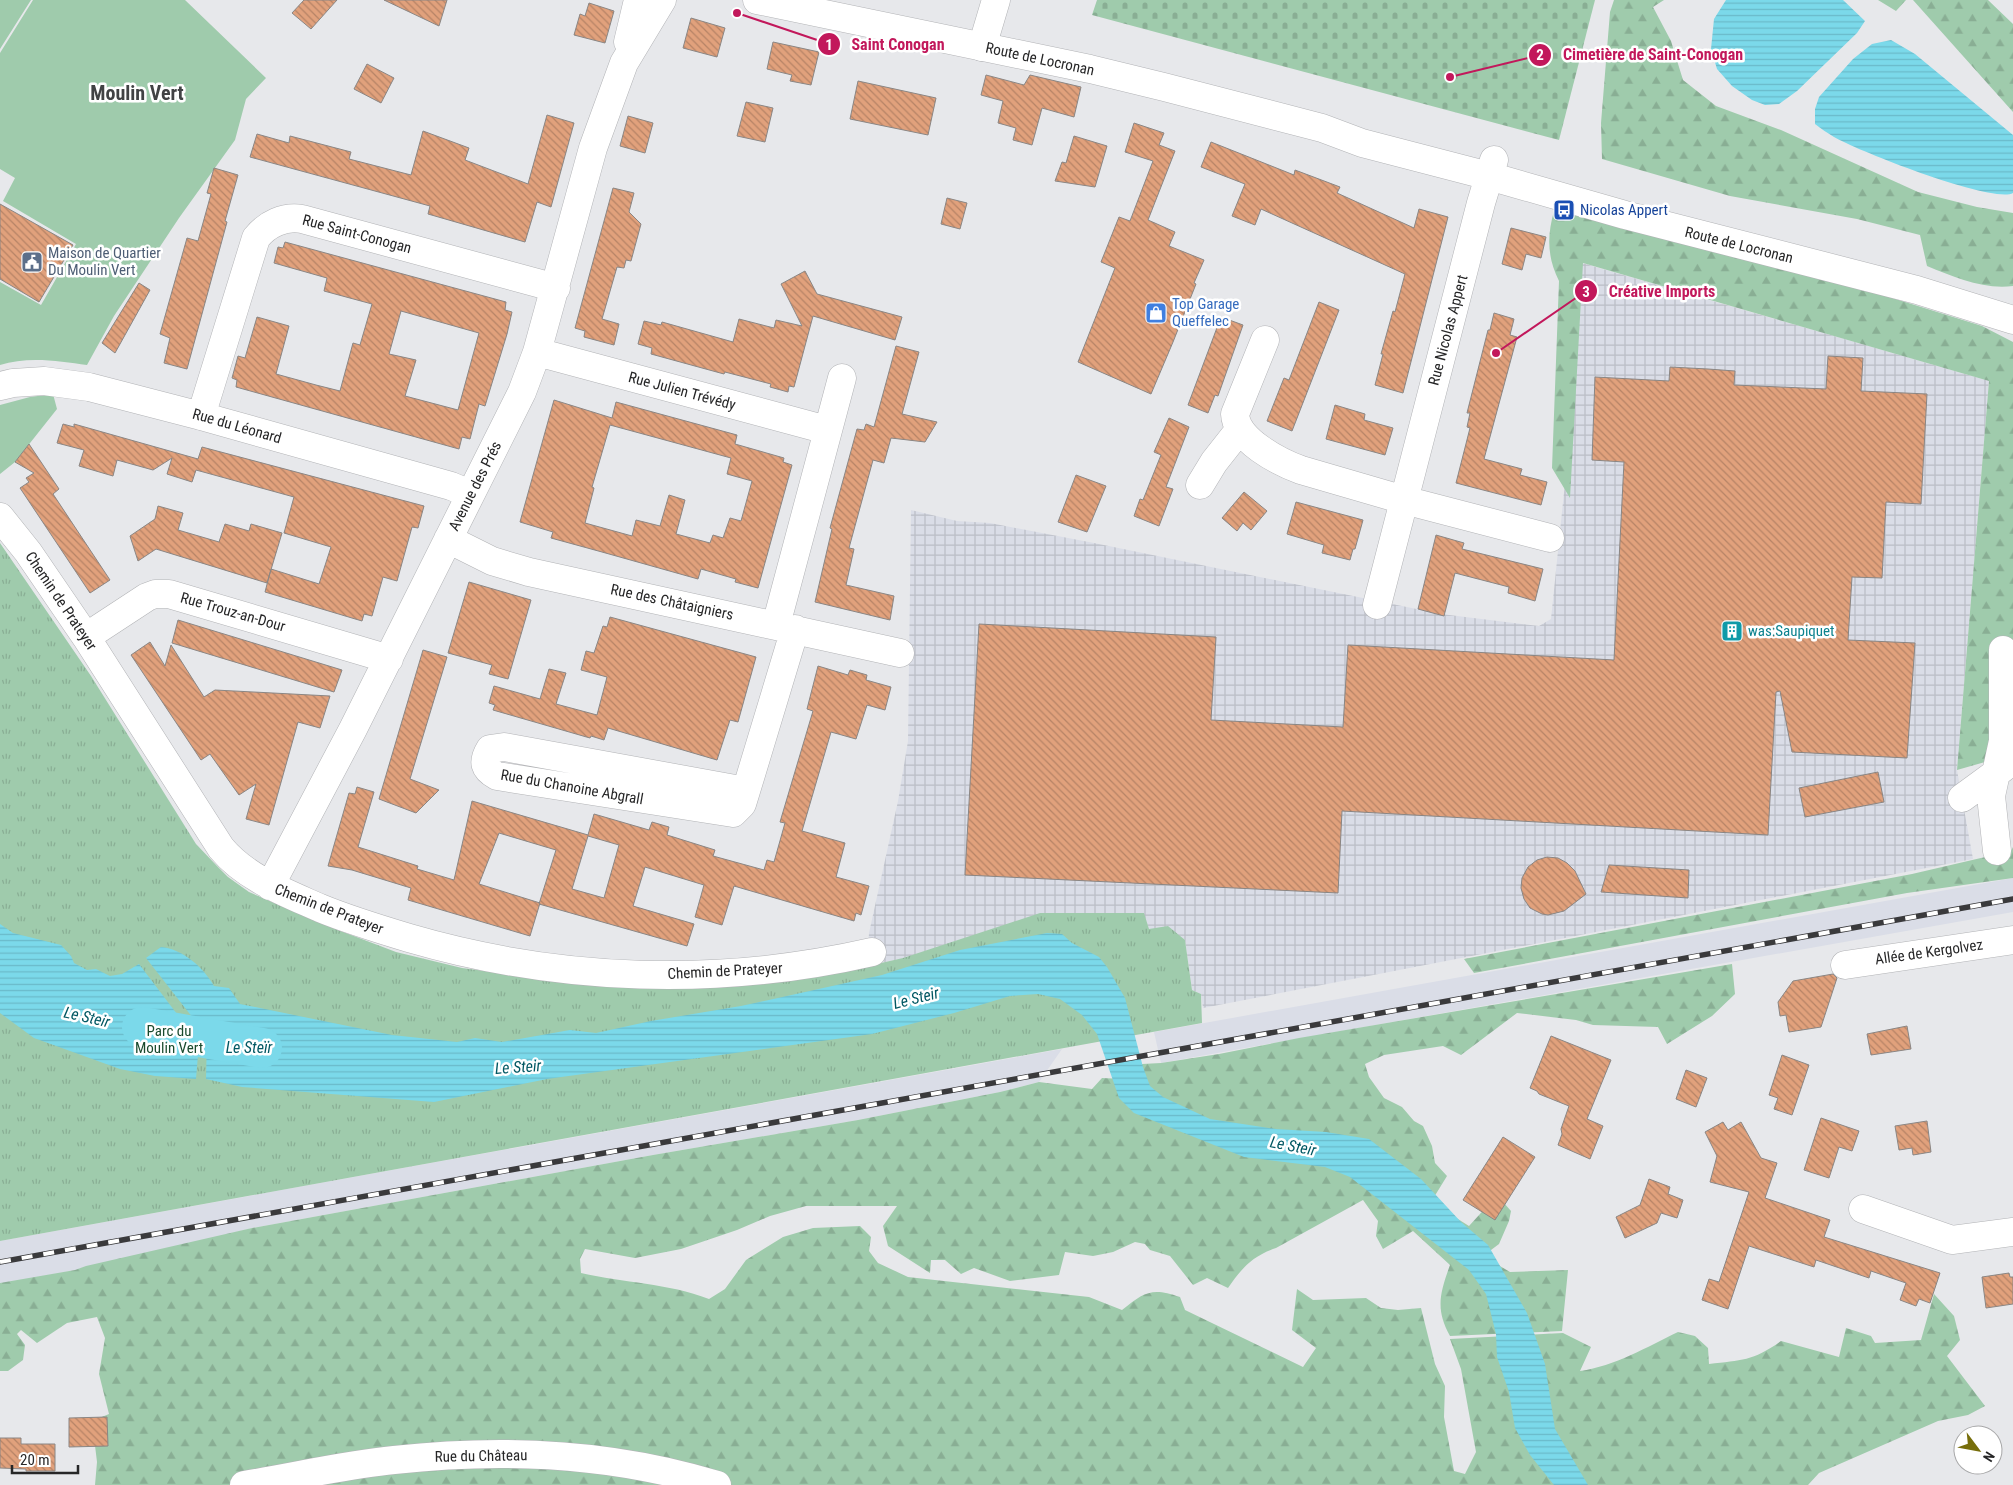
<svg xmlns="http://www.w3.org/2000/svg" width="2013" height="1485" font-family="'Roboto Condensed',sans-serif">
<defs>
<pattern id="industrial-grid" width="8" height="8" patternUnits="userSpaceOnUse" patternTransform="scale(1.25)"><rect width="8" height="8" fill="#dadde7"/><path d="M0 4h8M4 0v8" fill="none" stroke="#bbbec6"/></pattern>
<pattern id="forest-firs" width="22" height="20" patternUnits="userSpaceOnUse" patternTransform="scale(1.25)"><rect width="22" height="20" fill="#9fcbac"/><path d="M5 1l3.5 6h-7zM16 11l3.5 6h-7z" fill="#89ae94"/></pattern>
<pattern id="cemetery-stones" width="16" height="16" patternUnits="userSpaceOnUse" patternTransform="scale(1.25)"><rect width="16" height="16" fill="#9fcbac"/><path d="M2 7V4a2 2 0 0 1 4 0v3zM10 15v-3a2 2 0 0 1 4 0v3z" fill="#89ae94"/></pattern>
<pattern id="park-tufts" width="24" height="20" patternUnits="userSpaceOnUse" patternTransform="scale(1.25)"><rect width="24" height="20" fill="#9fcbac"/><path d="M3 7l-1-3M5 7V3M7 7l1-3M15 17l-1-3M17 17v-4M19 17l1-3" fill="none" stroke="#89ae94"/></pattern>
<pattern id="water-rules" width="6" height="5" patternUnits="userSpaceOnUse" patternTransform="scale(1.25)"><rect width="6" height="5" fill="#7bd9ea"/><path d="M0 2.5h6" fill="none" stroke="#6abac9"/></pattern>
<pattern id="building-back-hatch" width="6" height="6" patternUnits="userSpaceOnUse" patternTransform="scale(1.25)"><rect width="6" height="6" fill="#e1a17c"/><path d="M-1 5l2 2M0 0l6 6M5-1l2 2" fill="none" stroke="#b68366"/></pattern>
</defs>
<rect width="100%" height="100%" fill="#e7e8eb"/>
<path fill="url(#industrial-grid)" d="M1582,263l407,118 -32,389 16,89 -770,149 -2,-14 -9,-4 -7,-50 -36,-11 -6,-16 -34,1 -242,52 2,-33 29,-132 10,-60 3,-231 46,11 33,2 104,20 347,71 98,12 12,-7 15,-146 -6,-22z"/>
<path fill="#dadde7" d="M2013,878v34l-852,151 -7,-31z
M1062,1049l-23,33 -39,10 -142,28 -205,35 -401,73 -139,35 -113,21v-43z"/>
<path fill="#9fcbac" d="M0,0h31l-31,49z
M33,0h152l81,78 -20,21 -11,41 -56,78 -65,98 -27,49c-27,-4 -60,-9 -87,0v-83l41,23 35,-61 -73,-43 12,-23 -15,-9v-116z
M53,394l4,15 -42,53 -15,12v-69l30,-8z"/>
<path fill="url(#forest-firs)" d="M1614,0h50l-11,7 18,34 12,39 33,26 65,24 137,62 59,15 36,6v73c-29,4 -59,-9 -86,-20l-7,-31 -63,-16 -127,-23 -128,-37 -1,-36 9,-111z
M1878,0h28l-10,11z
M1913,0h75l25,24v88z
M1554,211l55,11 200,50 173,54 31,16v306l-19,90 -9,24 -28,8 32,-389 -406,-118 -13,235 -18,-30 7,-187c-12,-24 -12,-45 -5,-70z
M2013,847v31l-106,15 -433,80 -10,-14 448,-85 99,-23z
M1732,964l3,30 -23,22 -45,28 -9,-17 -65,-2 -17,-5 -59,-7 -56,42 -18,-9 -59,9 -19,9 4,13 15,21 18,9 12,14 9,5 9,20 3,17 12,13 -16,26 38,24 21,-23h14l7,8 -2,10 -10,23 -16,12 27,16 58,-2 -6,61 -112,5c-15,-27 -10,-43 0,-71l-37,-34 -30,18 -7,-13 2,-15 -15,-21 -87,48c-24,8 -34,20 -48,40l-21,-10 -14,7 -23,-29 -20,-6 -5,-6 -10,-2 -22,10 -20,4 -28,-4 -6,23 -49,6 -36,-13 -13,6 -16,-14h-14l-1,13 -42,-27 -5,-20 14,-20h-91l-36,10 -33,14 -56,19 -46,9 -50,-9 -5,10 1,14c43,10 87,10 128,26l16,-10 21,-29 37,-23 30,-9 47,-2 11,11 -2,14 9,12 30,14 181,20 33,13c22,-18 30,-23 58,-13l5,13 118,57 13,-19 -24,-18 5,-41 16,11 53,-2 15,10 17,2 23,-2 14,56 10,22 -1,31 10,54 11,3 11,-22 -15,-83 -11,-30 113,-6 28,14 -11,24c35,-5 67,-24 98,-39l17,4 13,12 1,16c33,-4 44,-3 72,-23l58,16 7,-29 25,8 4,7 46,-3 13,-46 20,22 6,24 -13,16 38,50 -17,9 -30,6 -119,52 -11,12h-1713l2,-23 -5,-41 17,-7 -10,-40 6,-36 -8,-21 -30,6 -30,20 -16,-13 -4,4 8,11 -2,15 -15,11h-8v-88l75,-13 11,-4 166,-38 401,-73 205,-35 142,-28 39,-10 53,7 10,-11 22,1 18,-15 19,-1 58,-9 80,-16z"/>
<path fill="url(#cemetery-stones)" d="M1097,0h498l-36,140 -467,-125z"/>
<path fill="url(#park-tufts)" d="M0,543l91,133 105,168 21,22 11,11 21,15 89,38 58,22 66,16 46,6 156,-12 77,-3 58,18 47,-6 57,-13 137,-45h104l5,16 19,-3 17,14 7,50 9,4 1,29 -1202,218z"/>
<path fill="url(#water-rules)" d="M1726,0h117l22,21 -8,12 -60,58 -18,13 -14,1 -13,-5 -20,-14 -15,-17 -6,-20 3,-30z
M1891,40l24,14 98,81v58c-20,11 -155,-42 -179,-56 -6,-4 -13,-8 -19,-13v-15l4,-12 34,-38 19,-15z
M0,924l13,9 48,12 10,11 3,7 13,7 9,-1 14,7 12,-2 17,-10 60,79 -3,36 -41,-3 -35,-7 -86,-31 -34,-25z
M1047,933l15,1 10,9 27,14 8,10 18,31 18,69 7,19 13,11 47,22 66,10 50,3 43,7 52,40 40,43 27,23 39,68 18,51 10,65 33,56h-34l-24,-30 -15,-27 -6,-36 -12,-35 -1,-23 -10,-40 -17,-24 -119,-93 -25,-10 -81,-10 -110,-44 -15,-15 -22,-64 -15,-19 -22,-16 -22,-5 -28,2 -56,17 -82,21 -325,45 -113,23 -192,-15 -36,-8 1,-43 -61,-78 15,-11c22,2 43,21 53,39l15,2 11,16 152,31 65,7 18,-4 27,4 68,-12 26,3 55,-12 90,-15 141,-31 78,-25z"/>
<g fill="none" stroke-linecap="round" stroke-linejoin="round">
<path stroke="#7bd9ea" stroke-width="40" d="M142,1027l120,21"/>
</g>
<path fill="url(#building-back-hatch)" stroke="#8a8684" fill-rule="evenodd" d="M304,0h33l-26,29 -19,-16z
M384,0h63l-8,26z
M589,3l25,8 -9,32 -31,-8 6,-21 5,2z
M691,18l34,10 -8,29 -34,-9z
M773,42l46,10 -8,33 -21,-4 2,-6 -25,-6z
M367,64l27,14 -13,25 -27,-14z
M986,75l38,10 6,-10 51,12 -7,30 -32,-9 -10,37 -19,-5 3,-12 -18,-5 5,-22 -22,-6z
M858,81l78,17 -8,37 -78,-16z
M746,102l27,6 -8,34 -28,-6z
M547,115l27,8 -23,84 -14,-5 -12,40 -97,-28 2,-8 -180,-49 7,-23 32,9 1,-7 61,16 -2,7 62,16 12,-44 46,17 -4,12 63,24z
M628,116l25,7 -8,30 -25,-7z
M1134,123l30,10 -5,12 16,6 -27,69 27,12 -6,14 35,14 -10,23 2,1 -23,58 -22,52 -73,-32 37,-94 -14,-6 18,-45 11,4 23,-60 -28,-9z
M1074,136l33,10 -12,41 -40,-6 7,-19 4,1z
M1211,142l83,33 1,-5 45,17 -3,6 77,35 5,-19 29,8 -45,176 -28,-8 8,-31h-2l12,-43 2,1 10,-38 -144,-65 -6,16 -23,-9 13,-32 -44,-17z
M214,168l24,7 -13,46 2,1 -40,147 -23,-6 6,-25 -10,-4 27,-96 11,3 13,-47 -4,-1z
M613,188l21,5 -5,19 12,12 -10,37 -5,-1 -2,8 -7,-1 -15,52 17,5 -5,21 -30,-8 1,-6 -10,-3z
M947,198l20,5 -7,26 -19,-5z
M0,204l73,41 -34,57 -39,-23z
M1511,228l35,9 -5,21 -15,-4 -4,16 -20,-6z
M285,242l221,60 -1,8 7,2 -5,22 -22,72 -6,-2 -9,35 -8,-2 -3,12 -223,-62 1,-7 -5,-2 6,-22 7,2 12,-41 32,9 -13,48 40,11 24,6 13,-48 7,2 12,-41 -48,-13 3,-13 -53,-15 4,-16 5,1zM401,311l78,22 -21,77 -53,-14 11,-36 -27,-6z
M805,271l12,23 85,23 -7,23 -82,-24 -19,71 -5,-1 -1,6 -18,-5 1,-3 -46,-12 -1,2 -73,-20 1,-6 -14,-4 6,-23 17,4 1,-3 71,20 6,-23 35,9 2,-8 26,6 -21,-42z
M139,283l11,7 -35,63 -13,-10z
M1319,302l20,8 -47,121 -25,-10 17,-43 5,2z
M1494,313l20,6 -4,16 7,2 -33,122 38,10 -2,6 27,7 -6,23 -85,-22 14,-55 -3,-1 3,-14h-3l21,-83h2z
M1221,317l22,8 -25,71 -3,-1 -7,18 -20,-8z
M896,346l23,6 -17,62 35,8 -12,20 -34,-4 -7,25 -11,-3 -24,88 5,1 -8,36 48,11 -4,24 -75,-18 17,-73 -2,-1 27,-99 7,1 2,-6 8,3z
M1828,356l35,2 -2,33 66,3 -6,110 -35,-2 -4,76 -30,-1 -4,63 67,3 -8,115 -115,-6 -12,-61 -4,1 -8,143 -426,-24 -4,82 -373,-18 14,-251 237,13 -5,83 132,7 5,-82 266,15 10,-198 -32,-2 3,-83 74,4 1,-14 38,2 27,2 -1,14 92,4z
M554,400l58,18 4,-16 121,33 -2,9 49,14 -1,4 9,3 -34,123 -23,-6 1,-3 -35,-10 -3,10 -96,-27 -51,-14 2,-6 -33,-10zM610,425l121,33 -4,16 25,7 -11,40 -11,-3 -7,20 -10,-3 -3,8 -34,-9 9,-34 -16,-5 -9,31 -24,-6 -4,16 -47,-13 9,-35 -2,-1z
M1335,405l30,9 -1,6 29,8 -8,27 -59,-16z
M1169,418l20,9 -23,60 7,2 -14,37 -25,-10 6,-17 3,1 18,-45 -7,-3z
M63,424l11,3v-3l124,35 4,-12 222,59 -6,22 -6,-1 -15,54 -14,-4 -11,39 -8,-2 -2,7 -97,-29 6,-23 48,15 12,-37 -47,-14 10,-36 -98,-27 -4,12 -25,-8 5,-16 -19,12 -36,-10 -4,16 -34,-10 5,-16 -27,-7z
M29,444l30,45 -6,5 57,86 -20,13 -70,-105 9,-6 -3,-4 8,-5 -19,-11z
M1076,475l30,11 -19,46 -29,-10z
M1244,492l23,19 -16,19 -8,-7 -6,8 -15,-13z
M1296,502l67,18 -8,29h-2l-3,11 -28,-7 2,-8 -37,-11z
M158,506l25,7 -5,17 41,12 6,-18 24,7 2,-7 31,9 -15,50 -111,-34 -18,12 -8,-25 25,-17z
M1436,535l28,8 -2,6 81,20 -8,32 -27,-8 1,-6 -54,-14 -11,43 -26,-7z
M469,582l62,18 -23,79 -19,-5 3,-9 -44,-12z
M610,617l146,40 -18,65 -8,-2 -13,40 -109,-32 -4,12 -13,-4 -1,2 -97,-28 2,-5 -6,-2 5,-17 46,13 9,-30 17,4 -10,31 41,11 10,-38 -26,-7 5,-19 8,2 9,-27 4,1z
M178,620l164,50 -8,22 -162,-49z
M150,642l15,24 6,-21 33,52 11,-7 115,6 -10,32 -22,-6 -29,103 -23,-6 10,-35 -17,11 -29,-41 -9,6 -70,-105z
M423,650l24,7 -37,122 29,11 -23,23 -37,-14z
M818,666l30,9 2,-5 17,5 -1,5 25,7 -6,23 -18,-5 -11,34 -25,-7 -29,99 43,12 -9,34 33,9 -8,29 -5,-2 -2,8 -120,-35 -12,39 -27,-8 9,-32 -59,-18 -12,39 61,18 -7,22 -148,-42 17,-54 -57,-17 -20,51 61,19 -10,33 -122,-36 3,-12 -59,-18 -24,-4 21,-73 6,1 2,-7 17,5 -16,55 60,19 -1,3 37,11 18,-79 116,34 6,-21 55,16 3,-8 17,5 -2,8 48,15 -2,6 51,14 3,-10 7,2 11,-39 -5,-1 33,-111 -6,-2zM588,836l31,9 -15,53 -32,-9z
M1878,772l6,30 -79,15 -6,-29z
M1547,857l11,1 9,5 8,8 11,23 -22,17 -16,4 -6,-1 -12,-6 -6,-9 -3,-11 1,-10 6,-11 9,-7z
M1609,865l80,5 -1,28 -87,-6z
M1833,974l4,4 -16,49 -32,5 -3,-17 -6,1 -2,-14 15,-21z
M1907,1026l4,23 -40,6 -4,-21z
M1551,1036l60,24 -24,59 16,7 -13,33 -32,-14 4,-11 -1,-5 8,-23 -30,-12 -2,-3 -7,-3z
M1782,1055l27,10 -17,50 -18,-6 4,-11 -9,-3z
M1686,1070l21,8 -11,29 -20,-8z
M1821,1118l38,13 -7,20 -13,-4 -10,31 -25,-8z
M1927,1121l4,31 -18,3 -1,-7 -13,2 -4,-24z
M1723,1122l5,8 13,-8 20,36 16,5 -12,35 65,22 -6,17 116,36 -10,30 -11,-4 -3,7 -16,-6 6,-17 -35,-12 -2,7 -53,-18 -2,7 -65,-21 -21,63 -26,-9 7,-21 10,3 30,-90 -39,-10 7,-26 -12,-24z
M1503,1137l32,20 -40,63 -32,-20z
M1649,1179l21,8 -2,7 15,6 -6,18 -16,-5 -4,10 -32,15 -9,-21 24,-12z
M2009,1273l1,4h3v27l-27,4 -4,-31z
M107,1417l1,29 -39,1v-29z
M0,1438h21v6h34v27h-29v-2l-26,-1z"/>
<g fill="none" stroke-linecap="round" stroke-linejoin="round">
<g stroke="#b2b3b6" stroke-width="29">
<path id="minor" d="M628,42l10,-42
M982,47l14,-47
M1265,340l-30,74c1,26 44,48 66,56l103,30 146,38
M537,352l290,78
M0,386l13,-3 31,-2 45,6 112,29 250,70 19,8
M201,416l55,-178c11,-14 28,-22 46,-19l254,69
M1200,485l14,-23 26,-33
M0,517l28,35 58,85 135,211c25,30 63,44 99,60 29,12 59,21 89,30 151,44 310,49 463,14
M448,539l44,22 37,11 371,81
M1377,605l104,-402 13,-43
M776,625l66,-247
M86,637l61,-40 8,-3h14l220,65
M746,791l-242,-44 -14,2c-8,13 -6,20 7,27l236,37 9,-9 4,-13 49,-162
M1962,798l41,-30
M1997,851l-6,-55 12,-55v-91
M270,886l83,-157 169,-337 15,-40 56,-204 31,-85 38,-63
M1845,965l168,-25
M1863,1209l89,31 61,-8
M244,1485c50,-8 99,-20 150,-25 107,-12 219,-7 323,25"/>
</g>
<g stroke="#b2b3b6" stroke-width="29">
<path id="major" d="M757,0l333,69 74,18 158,41 40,15 127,33 136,39 292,75 96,30"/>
</g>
<use href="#minor" stroke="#fff" stroke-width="28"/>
<use href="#major" stroke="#fff" stroke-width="28"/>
<g stroke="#3a3a3c" stroke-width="5.5">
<path id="rail" d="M0,1262l2013,-363"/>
</g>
<use href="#rail" stroke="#fff" stroke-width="4" stroke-dasharray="11" stroke-linecap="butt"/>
</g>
<defs>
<g id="bus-square" transform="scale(1.125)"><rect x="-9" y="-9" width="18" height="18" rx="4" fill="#1a4fb4" stroke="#fff"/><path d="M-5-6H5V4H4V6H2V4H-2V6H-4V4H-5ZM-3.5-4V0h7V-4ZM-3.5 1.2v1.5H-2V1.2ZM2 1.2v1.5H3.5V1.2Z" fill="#fff"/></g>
<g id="civic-square" transform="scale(1.125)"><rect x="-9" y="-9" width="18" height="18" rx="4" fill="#5c6f8a" stroke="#fff"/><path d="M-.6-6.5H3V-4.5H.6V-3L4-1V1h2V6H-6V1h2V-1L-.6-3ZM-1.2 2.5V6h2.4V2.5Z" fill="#fff"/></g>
<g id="shop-square" transform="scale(1.125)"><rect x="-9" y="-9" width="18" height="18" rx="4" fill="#3f7fe0" stroke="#fff"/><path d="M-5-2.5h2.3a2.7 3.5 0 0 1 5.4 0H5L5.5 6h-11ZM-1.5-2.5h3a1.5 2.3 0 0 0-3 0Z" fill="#fff"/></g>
<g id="building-square" transform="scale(1.125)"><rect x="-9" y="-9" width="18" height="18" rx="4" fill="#0f9aa8" stroke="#fff"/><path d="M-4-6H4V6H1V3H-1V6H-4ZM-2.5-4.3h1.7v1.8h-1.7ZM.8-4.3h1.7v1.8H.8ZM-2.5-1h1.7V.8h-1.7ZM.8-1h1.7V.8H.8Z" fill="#fff"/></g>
</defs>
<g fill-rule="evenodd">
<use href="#bus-square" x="1564" y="210"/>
<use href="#civic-square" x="32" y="262"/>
<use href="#shop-square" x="1156" y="313"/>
<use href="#building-square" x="1732" y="631"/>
</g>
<g text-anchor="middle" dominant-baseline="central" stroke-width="5" stroke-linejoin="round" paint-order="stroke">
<g font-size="15" fill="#262627" stroke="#fff">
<text transform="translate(1040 59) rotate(12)">Route de Locronan</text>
<text transform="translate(357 234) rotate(15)">Rue Saint-Conogan</text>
<text transform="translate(1739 245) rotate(14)">Route de Locronan</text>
<text transform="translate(1448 330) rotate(-75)">Rue Nicolas Appert</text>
<text transform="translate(682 391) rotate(15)">Rue Julien Trévédy</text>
<text transform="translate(237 426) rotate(16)">Rue du Léonard</text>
<text transform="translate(475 486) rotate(-63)">Avenue des Prés</text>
<text transform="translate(61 601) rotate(56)">Chemin de Prateyer</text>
<text transform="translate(672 602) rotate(12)">Rue des Châtaigniers</text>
<text transform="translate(233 612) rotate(16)">Rue Trouz-an-Dour</text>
<text transform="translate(572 787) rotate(10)">Rue du Chanoine Abgrall</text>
<text transform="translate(329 909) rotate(21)">Chemin de Prateyer</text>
<text transform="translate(1929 952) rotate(-8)">Allée de Kergolvez</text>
<text transform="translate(725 971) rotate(-3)">Chemin de Prateyer</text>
<text transform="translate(481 1456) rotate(-1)">Rue du Château</text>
</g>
<g font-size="15" fill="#164399" stroke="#fff" text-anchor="start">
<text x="1580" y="210">Nicolas Appert</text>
</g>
<g font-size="15" fill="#4e5e75" stroke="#fff" text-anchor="start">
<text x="48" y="253">Maison de Quartier<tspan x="48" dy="17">Du Moulin Vert</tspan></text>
</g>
<g font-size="15" fill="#366cbe" stroke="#fff" text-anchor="start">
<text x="1172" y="304">Top Garage<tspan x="1172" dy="17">Queffelec</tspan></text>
</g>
<g font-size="15" fill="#0d838f" stroke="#fff" text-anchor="start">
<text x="1748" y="631">was:Saupiquet</text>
</g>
<g font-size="15" fill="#194a2d" stroke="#fff">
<text x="169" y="1031">Parc du<tspan x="169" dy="17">Moulin Vert</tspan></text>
</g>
<g font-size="16" font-style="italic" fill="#005762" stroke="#fff">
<text transform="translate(916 998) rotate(-14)">Le Steir</text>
<text transform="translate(87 1017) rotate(13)">Le Steir</text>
<text x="249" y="1047">Le Steïr</text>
<text transform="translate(518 1067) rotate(-4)">Le Steir</text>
<text transform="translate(1293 1146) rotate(11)">Le Steir</text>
</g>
<g font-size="20" font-weight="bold" fill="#414244" stroke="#fff">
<text x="137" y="93">Moulin Vert</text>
</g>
</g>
<path fill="none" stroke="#c2185b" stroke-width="2" d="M737 13L829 44M1450 77L1540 55M1496 353L1586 291"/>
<g fill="#c2185b" stroke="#fff" stroke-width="2">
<circle cx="737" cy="13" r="5"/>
<circle cx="1450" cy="77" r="5"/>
<circle cx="1496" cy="353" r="5"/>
<circle cx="829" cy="44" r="12"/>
<circle cx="1540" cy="55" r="12"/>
<circle cx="1586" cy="291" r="12"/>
</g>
<g font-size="15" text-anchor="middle" font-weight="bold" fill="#fff">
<text x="829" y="50">1</text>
<text x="1540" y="60">2</text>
<text x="1586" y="297">3</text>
</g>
<g font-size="16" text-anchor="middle" font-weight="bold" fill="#c2185b" stroke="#fff" stroke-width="5" stroke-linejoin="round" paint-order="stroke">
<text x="898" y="50">Saint Conogan</text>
<text x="1653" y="60">Cimetière de Saint-Conogan</text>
<text x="1662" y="297">Créative Imports</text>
</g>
<g transform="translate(1978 1450) rotate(122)"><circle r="24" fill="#ffffff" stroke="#a8a8a9"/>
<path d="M0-4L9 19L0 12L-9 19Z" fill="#776e0b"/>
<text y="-8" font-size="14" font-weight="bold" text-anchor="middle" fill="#262627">N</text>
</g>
<path d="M12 1465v8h66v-8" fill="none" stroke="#262627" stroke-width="2.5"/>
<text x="20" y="1465" font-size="15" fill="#262627" stroke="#ffffff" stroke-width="4" paint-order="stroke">20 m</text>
</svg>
